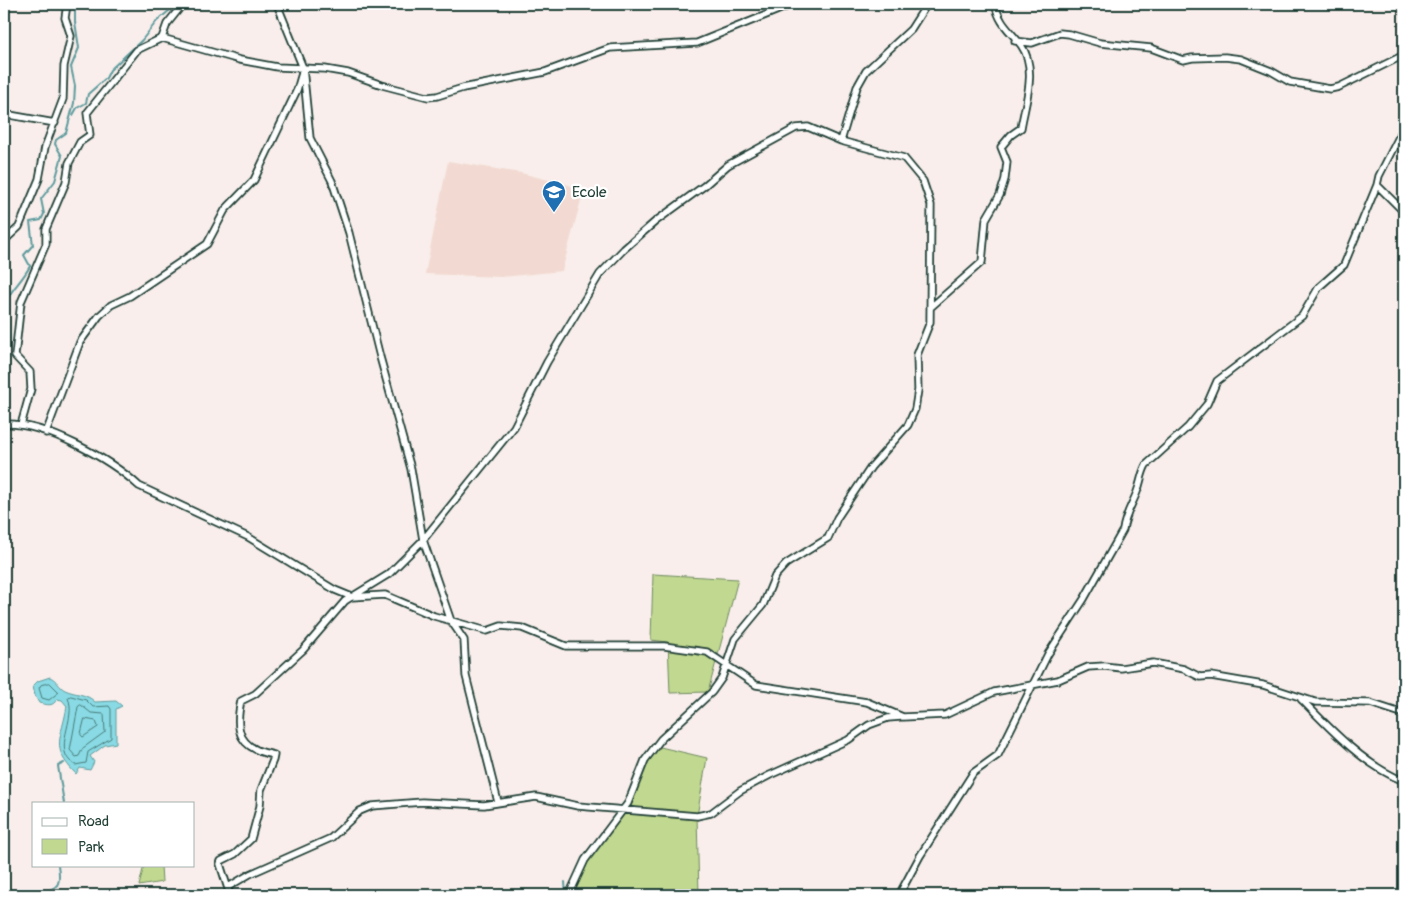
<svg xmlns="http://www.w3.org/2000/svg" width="1408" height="899" font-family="Pangolin,sans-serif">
<rect width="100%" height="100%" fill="#f9eeeb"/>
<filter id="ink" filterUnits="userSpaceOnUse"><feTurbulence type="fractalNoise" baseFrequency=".02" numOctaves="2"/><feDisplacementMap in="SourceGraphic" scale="10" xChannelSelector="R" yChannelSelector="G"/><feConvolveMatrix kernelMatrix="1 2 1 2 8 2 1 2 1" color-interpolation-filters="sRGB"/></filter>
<g filter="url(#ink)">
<path fill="#f2dad2" d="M448,161l73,12 63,16 -22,82 -61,6 -76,-3z"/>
<path fill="#c0d88f" stroke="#708a62" d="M653,574l85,5 -30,113 -38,1 -2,-51 -17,-2z
M656,746l51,12 -10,58 2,79h-126c-4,-29 39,-68 54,-91 12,-18 16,-40 29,-58z
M144,865h17l1,17 -23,4z"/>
<path fill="#89dae4" stroke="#5f9b9e" d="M50,677c7,3 9,10 15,13 11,5 21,3 30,12l21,-1 6,5 -6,3v34l-11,2 -15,11 4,6 -4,8 -10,-2 -4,6c-27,-27 -14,-36 -9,-68l-5,-6 -5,-1c-4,8 -9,6 -18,4l-4,-7 -2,-10 5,-5z"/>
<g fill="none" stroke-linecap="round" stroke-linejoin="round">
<path stroke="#497c7a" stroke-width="1" d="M50,683l9,9 -10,8 -7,-2 -3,-10 2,-3z
M71,696l15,4 7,7 16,-1 2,3v29l-23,14 -2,11 -11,2c-25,-15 3,-46 -7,-67z
M81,705l10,8 13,1 1,18 -22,16 -4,8 -3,1 -6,-7 8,-43z
M85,719l11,2 2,6 -15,10 -2,-2z"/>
<path stroke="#5f9b9e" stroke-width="2" d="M73,115l4,-7 9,-5 2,-9 18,-16 4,-8 32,-30 15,-19 20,-17
M4,319l4,-11 -3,-5c6,-14 18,-23 25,-37l-6,-11 9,-10 -3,-23 11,-2 3,-6 -3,-15 14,-18 7,-25 -7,-12 1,-4 10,-7 8,-30 1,-17 -4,-19 8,-19 -4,-26v-18
M64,803l-6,-37 6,-3
M565,882l1,13
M36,895c20,-7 26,-6 22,-30"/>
<g stroke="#1f3d34" stroke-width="9">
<path id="minor" d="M277,4l26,64 7,70 22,43 17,52 31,124 31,112 12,71 28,81 13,19 2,36 32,126
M162,38l78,22 37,7 48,2 23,4 34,12 46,12 9,-1 26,-8 82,-16 65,-24 87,-5 96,-39
M1015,41l17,2 28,-10 9,1 31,9 51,5 32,12 9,-2 33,-1 16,2 30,12 19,11 40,7 9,-2 65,-32
M4,114l51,9
M1404,127l-25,49 -2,9 27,27
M4,241l15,-14 20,-48 6,-32 18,-48 1,-33 7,-30 -6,-18 2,-14
M931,307l51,-45 4,-43 14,-24 5,-16 2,-17 -6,-15 10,-12 10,-7c4,-25 17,-59 0,-83 -12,-16 -21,-20 -26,-41
M4,424c40,-2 106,35 135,62l109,51 87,53 17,7 33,-2 49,21 53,15 14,-5 21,2 44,18h98l43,6 49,33 111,17 36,15 42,-2 49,-23 64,-12 30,-13 16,-1 17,2 32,-5 31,6 16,8 11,-1 52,9 52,17 55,1 34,11
M21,425l10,-36 -1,-17 -15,-16 6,-54 25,-58v-15l20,-47 3,-19 11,-21 10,-7 -3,-22 50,-63 25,-12 5,-14 16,-20
M46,433l34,-91 19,-26 12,-11 19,-9 77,-52 18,-34 29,-30 43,-90 5,-17
M4,619v13
M1301,699c28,29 65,68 103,82
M228,887l22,-13 81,-36 29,-27 12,-5 50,-4 62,3 52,-8 42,9 119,10 14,-3 29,-22 30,-16 78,-35 21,-15 19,-7 13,-1
M230,895l-10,-31 1,-3 14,-7 16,-15 9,-33 1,-16 12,-30 1,-5c-34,-6 -40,-23 -33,-54l14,-7 48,-44 42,-49 44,-27 34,-34 91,-113 33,-65 53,-88 24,-25 32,-28 48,-35 24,-21 68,-37 12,-1 33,14 16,-54 9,-16 45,-42 16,-25
M569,895l16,-35 43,-57 17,-43 16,-21 51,-47 10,-14 13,-39 28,-34 12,-29 11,-12 42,-26 9,-20 34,-51 37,-42 7,-16 3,-19 -1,-35 13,-33 1,-117 -8,-24 -19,-23 -63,-17
M899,895l21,-39 53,-83 25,-18 50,-101 36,-55 39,-69c2,-15 9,-25 14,-38 4,-10 4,-18 9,-27l42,-38 19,-23 10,-23 85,-65 17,-29 25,-22 33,-80"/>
</g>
<use href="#minor" stroke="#fff" stroke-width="5.5"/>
</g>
</g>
<defs>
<g id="school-pin" transform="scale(1.25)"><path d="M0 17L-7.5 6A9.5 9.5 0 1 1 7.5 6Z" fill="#1f6fb2" stroke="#fff"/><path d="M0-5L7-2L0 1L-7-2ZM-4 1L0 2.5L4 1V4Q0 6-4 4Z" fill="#fff"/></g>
</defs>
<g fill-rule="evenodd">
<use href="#school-pin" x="554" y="192"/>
</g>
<g text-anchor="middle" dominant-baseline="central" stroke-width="4.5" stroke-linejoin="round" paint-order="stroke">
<g font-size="15" fill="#1f3d34" stroke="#fff" text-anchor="start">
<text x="572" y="192">Ecole</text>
</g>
</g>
<rect width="1408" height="899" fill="none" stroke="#fff" stroke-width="20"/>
<rect x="10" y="10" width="1388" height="879" fill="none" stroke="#1f3d34" stroke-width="2" filter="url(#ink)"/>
<rect x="32" y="802" width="162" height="65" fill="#ffffff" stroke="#a5b1ae"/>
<rect x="42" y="818" width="25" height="8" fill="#ffffff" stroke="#a5b1ae"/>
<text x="78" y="826" font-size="15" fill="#1f3d34">Road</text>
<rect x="42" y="839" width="25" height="15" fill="#c0d88f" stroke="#a5b1ae"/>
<text x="78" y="852" font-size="15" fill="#1f3d34">Park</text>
</svg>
